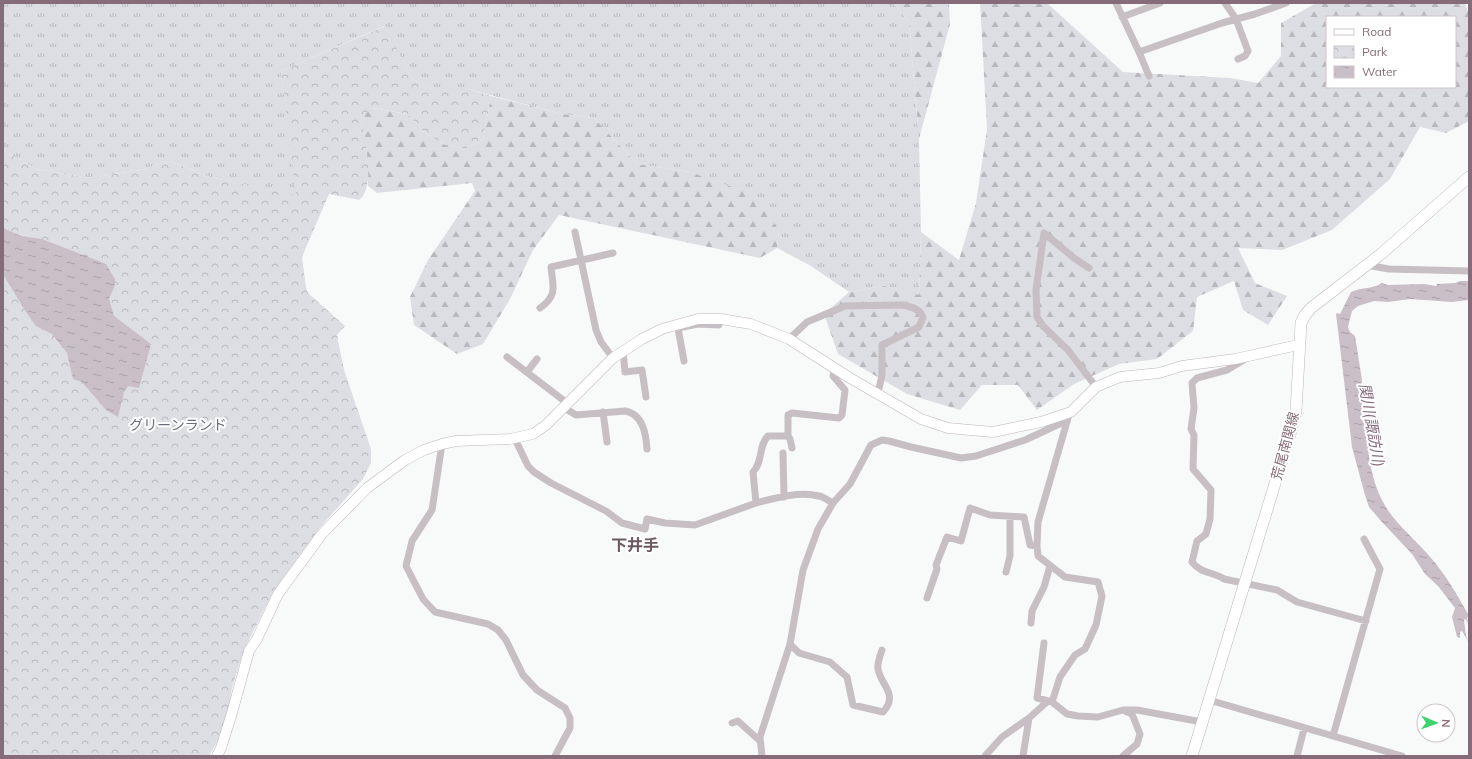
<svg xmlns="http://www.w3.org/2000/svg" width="1472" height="759" font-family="Mulish,'Noto Sans JP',sans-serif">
<defs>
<pattern id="grass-tufts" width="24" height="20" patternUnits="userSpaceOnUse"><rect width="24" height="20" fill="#dcdee3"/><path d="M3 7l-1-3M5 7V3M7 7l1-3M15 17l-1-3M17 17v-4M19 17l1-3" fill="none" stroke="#b8b8bd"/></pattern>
<pattern id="forest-firs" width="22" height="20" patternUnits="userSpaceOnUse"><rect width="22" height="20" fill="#dcdee3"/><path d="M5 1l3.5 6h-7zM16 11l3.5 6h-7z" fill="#b8b8bd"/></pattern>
<pattern id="park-crowns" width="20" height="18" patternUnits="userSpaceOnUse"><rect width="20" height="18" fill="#dcdee3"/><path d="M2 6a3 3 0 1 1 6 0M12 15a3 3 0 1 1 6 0" fill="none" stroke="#b8b8bd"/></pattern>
<pattern id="water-ripples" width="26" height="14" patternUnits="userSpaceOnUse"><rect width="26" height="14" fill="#cbbfc7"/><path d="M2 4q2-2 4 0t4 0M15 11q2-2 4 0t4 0" fill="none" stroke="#aa9fa6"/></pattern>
</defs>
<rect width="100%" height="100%" fill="#f8fafa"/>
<path fill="url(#grass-tufts)" d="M3,3h890l16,19 10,117 2,93 -2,64 -35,-10 -35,6 -38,-26 -34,-18 2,-17 -89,-59 -53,-8 -43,-46 -32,-4 -95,-25h-35l-20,-10 -28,-53 -103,45 16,125 -87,-19 -41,-16 -28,9 -53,8 -51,-9 -34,-19z"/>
<path fill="url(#forest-firs)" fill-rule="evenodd" d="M893,3h56l1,21 -31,115 -10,-117z
M980,3h67l76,69 107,6 28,5 23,-27v-33l35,-20h149l4,12v106l-23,12 -26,-6 -30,52 -58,51 -50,20 -44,-2 17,35 32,13 -19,29 -25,-15 -9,-29 -37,16 -4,34 -36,28 -38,5 -45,20 -37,26 -19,-25h-36l-22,25 -53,-16 -69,-40 -14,-40 25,-22 35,-6 35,9 2,-63 38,28 17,-57 11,-74zM1327,17h128v70h-128z
M491,96l71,18 32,4 43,46 53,8 59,21 16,17 14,21 -2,17 -17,10 -201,-43 -26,35 -23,49 -27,45 -26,10 -43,-29 -4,-28 18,-37 47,-69 -3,-8 -95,10 -9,-7v-21l-7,-48 11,-9 36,6 16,18 19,12 22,5 18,-10z"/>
<path fill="url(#park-crowns)" d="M385,26l27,53 20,10h35l24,7 -8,43 -18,10 -22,-5 -19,-12 -16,-18 -35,-6 -12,9c3,20 16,69 -2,83l-30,-6 -27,63 4,30 2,6 37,33 -8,9 7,35 27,79v14l-8,16 -45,51 -45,62 -30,60 -11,36 -5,30 -8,21 -10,17h-206v-606l34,19 51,9 53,-8 28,-9 41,16 86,18 -15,-124z"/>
<path fill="url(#water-ripples)" d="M3,228l18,8 21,3 64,25 9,15v6l-6,14 5,17 37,28 -12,44 -11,-2 -4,6 -6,25 -12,-7 -24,-28 -9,-3 -6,-26 -15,-19 -16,-8 -12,-17 -21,-35z
M1460,281h9v19l-17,2 -42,-3 -22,3 -14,-1 -16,5 -6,5 -4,16 2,5 5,4 7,44 -2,10c8,35 5,77 22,110 10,21 34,40 49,58 15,17 27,38 38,58l-2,2 1,4h-1l-1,-3 -2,1 2,16 3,7 -7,-12 -2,1v6l-3,-1 -5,-20 3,-9 -17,-22 -13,-12 -13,-20 -31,-33 -12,-14 -4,-12 -13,-48 -16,-133 1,-1 3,1 11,-22c11,-5 22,-3 31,-9l6,2 36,-1 12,2 1,-2 18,-1z"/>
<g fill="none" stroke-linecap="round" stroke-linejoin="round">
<g stroke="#beb4b9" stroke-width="11">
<path id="secondary" d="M217,756l4,-8 11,-35 17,-62 8,-12 21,-45 44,-60 45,-46 38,-28 19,-10 18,-6 14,-3 54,-2 23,-5 13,-9 67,-67 29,-19 20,-10 36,-10h23l30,5 38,15 61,39 71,41 27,9 45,4 48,-10 30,-10 25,-25 24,-10 39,-4 23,-7 53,-7 63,-14"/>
</g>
<g stroke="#bdb6b9" stroke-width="12">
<path id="primary" d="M1192,756l99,-325 5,-20 5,-88 4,-8 6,-7 70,-54 88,-77"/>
</g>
<path stroke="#c7bfc3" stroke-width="7" d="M1116,3l23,49 83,-29 33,-9 31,-11
M1225,3l11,16 12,32 -3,5 -7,3
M1122,17l38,-14
M1139,52l10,24
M575,232l21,98 5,12 12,16
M1367,265l22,4 80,2
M1089,268l-15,-10 -30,-25 -8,57 1,27 6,9 25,24 28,37
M540,308c18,-13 13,-21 11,-41l62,-14
M789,339l18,-17 38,-16 58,-1 11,3 6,4 3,5 -4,10 -37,18v30l-4,18
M623,351l2,21 17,-2 4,27
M507,357l60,46
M1247,358l-20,12 -30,8 -5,5 2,25 -3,21 3,6 -1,34 18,21 -1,29 -4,15 -9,7 -5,21c8,11 21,10 32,17l53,11 20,12 69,19
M684,361l-6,-33 20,-4 21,1 2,-6
M527,372l10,-13
M563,407l13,8 49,-4c18,3 21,23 22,38
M603,412l4,30
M788,436l2,3 2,9
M515,439l13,27 6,6 17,11 55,28 16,12 23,6 2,-10 18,4 30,2 61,-22
M442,444l-10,66 -20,31 -6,25 17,33 12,13 53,12 10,6 8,10 17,35 14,15 28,18 5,10v10l-15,28
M783,453l1,44
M833,503c-4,-2 -9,-6 -14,-7 -20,-5 -44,2 -63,7l-3,-31c10,-9 5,-26 15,-36h20v-21l4,-2 47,5 3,-3 3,-25 -12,-14 2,-8
M1006,572l4,-16v-39
M927,598l10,-29 -1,-4 11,-28 14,4 9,-33 20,7 34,2 6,28 7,1
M1031,623l1,-12 12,-24 6,-21
M1044,643l-7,55 15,4 15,12 11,2 20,1 25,-7h14l65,12
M790,644l9,9 31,9 17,15 6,28 30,7c16,-18 -2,-26 -5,-43 -1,-6 2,-13 4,-19
M1209,700l193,56
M1052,702l8,-25 15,-22 10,-6 11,-24 6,-29 -4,-14 -33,-5 -27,-21 -1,-10 1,-24 30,-104
M732,723l6,-2 22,20
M1333,736l47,-167 -16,-30
M762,756l-2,-19 30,-93 13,-74 15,-41 15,-26 17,-19 21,-39 11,-5 7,1 22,6 50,11 15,-2 49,-16 41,-19
M985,756l17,-19 27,-19
M1023,756l6,-38 18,-16
M1123,756l14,-12 3,-10 -8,-20 -7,-3
M1297,756l7,-27"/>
<use href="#secondary" stroke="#fff" stroke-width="10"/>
<use href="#primary" stroke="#fff" stroke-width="11"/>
</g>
<g text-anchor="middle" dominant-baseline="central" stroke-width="4" stroke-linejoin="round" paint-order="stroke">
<g font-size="14" fill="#6a6d7e" stroke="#fff">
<text x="178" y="425">グリーンランド</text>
</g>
<g font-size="14" fill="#866c78" stroke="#fff">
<text transform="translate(1285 446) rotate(-75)">荒尾南関線</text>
</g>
<g font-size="15" font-style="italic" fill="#876d7f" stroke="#fff">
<text transform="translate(1372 425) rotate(80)">関川(諏訪川)</text>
</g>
<g font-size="16" font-weight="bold" fill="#6c5962" stroke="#fff">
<text x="635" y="545">下井手</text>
</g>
</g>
<rect width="1472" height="759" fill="none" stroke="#866c78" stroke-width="8"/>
<rect x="1326" y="16" width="130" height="72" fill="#ffffff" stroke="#cfc4c9"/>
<rect x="1334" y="29" width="20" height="6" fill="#ffffff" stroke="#cfc4c9"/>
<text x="1362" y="36" font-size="12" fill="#866c78">Road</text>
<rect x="1334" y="46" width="20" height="12" fill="url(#park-crowns)" stroke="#cfc4c9"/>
<text x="1362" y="56" font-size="12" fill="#866c78">Park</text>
<rect x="1334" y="66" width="20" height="12" fill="url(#water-ripples)" stroke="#cfc4c9"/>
<text x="1362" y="76" font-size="12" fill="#866c78">Water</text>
<g transform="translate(1436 723) rotate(92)"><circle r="19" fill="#ffffff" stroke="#cfc4c9"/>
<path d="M0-3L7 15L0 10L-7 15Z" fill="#3ed36c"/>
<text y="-6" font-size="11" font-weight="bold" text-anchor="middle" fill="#866c78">N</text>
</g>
</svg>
